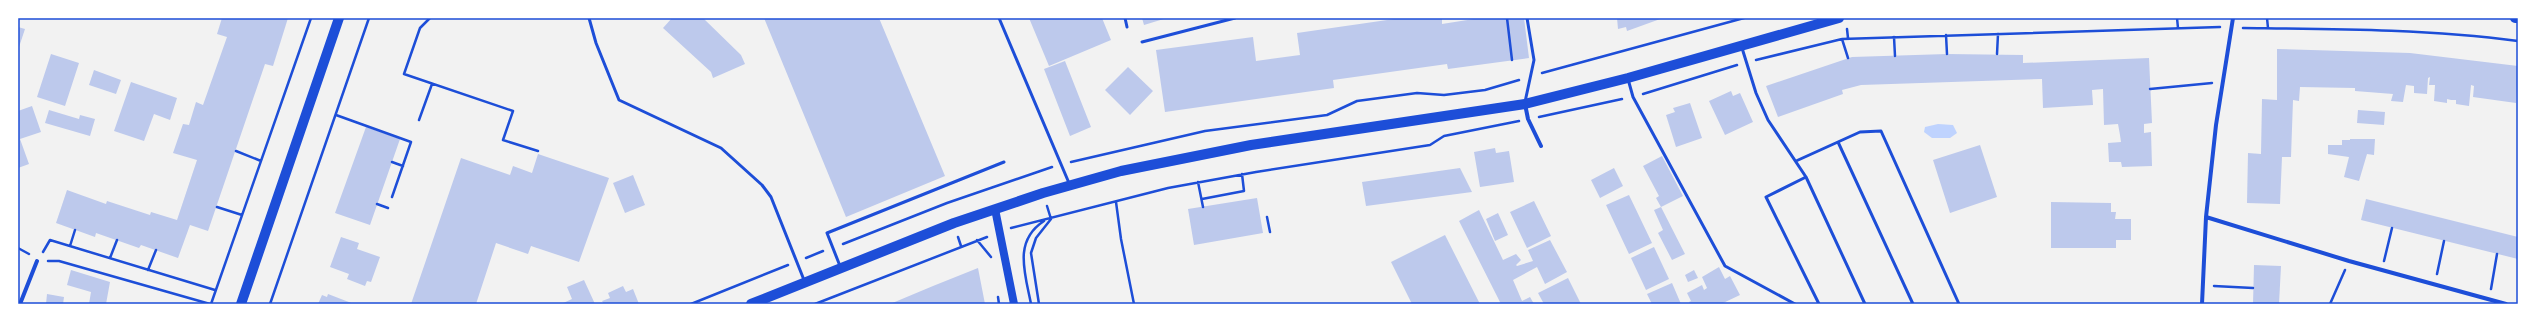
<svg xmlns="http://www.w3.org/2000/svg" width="2536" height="322" font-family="Roboto,sans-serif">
<rect width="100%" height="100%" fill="#f2f2f2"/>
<path fill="#bfd3fe" d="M1938,124l15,1 4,8 -7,5h-18l-8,-6 1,-5z"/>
<path fill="#bdc9ec" d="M222,18h66l-15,48 -8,-2 -57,167 -18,-6 -12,33 -37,-13 -2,3 -43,-15 -1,4 -39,-14 11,-33 39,14 1,-3 43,14 1,-3 26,8 20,-60 -24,-7 10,-29 6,1 7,-23 7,3 24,-68 -10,-3z
M672,18h31l38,37 4,9 -32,14 -2,-6 -48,-44z
M764,18h115l66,158 -99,41z
M1029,18h73l9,22 -62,26z
M1142,18h25l-23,7z
M1401,18h41v6l38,-6h44l5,40 -81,11 -1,-5 -114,16 1,8 -169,24 -9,-62 97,-13 3,24 44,-6 -3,-22z
M1617,18h46l-36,13 -1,-4 -8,2z
M18,27l7,2 -7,21z
M2277,49l133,4 108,13 -2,37 -43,-6 1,-11 -3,-1 -2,21 -13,-2v-4h-5l-4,-1v4l-13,-2 1,-16h-6l1,-8 -2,1 -1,16 -13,-1v-7l-8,-1 -3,17 -12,-1 2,-7 -38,-3v-3l-55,-1 -1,14 -6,-1 -2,57h-9l-2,47 -33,-1 1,-50 13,1 1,-55 15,1z
M51,54l28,9 -14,43 -28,-9z
M1947,54l76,1v8l126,-5 3,65 -8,1v9l7,-1 1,34 -30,1 -1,-5h-12l-1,-19 13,-1 -1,-7 -2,-11 -14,1 -1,-36 -11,1 1,15 -50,3 -1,-29 -181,6 -19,5 1,4 -65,23 -12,-31 86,-29z
M1065,61l26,66 -21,9 -26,-67z
M1128,67l25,24 -23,24 -25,-25z
M94,70l27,10 -5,14 -27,-9z
M131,82l46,16 -7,22 -16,-6 -10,27 -30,-10z
M1731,91l2,5 7,-3 13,29 -28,13 -16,-34z
M1690,103l12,35 -26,9 -10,-32 9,-3 -2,-4z
M32,106l9,26 -21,7 9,25 -11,4v-57z
M49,110l30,9 1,-4 15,4 -5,17 -45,-13z
M2358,110l27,2 -1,13 -27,-2z
M366,127l34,12 -30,86 -35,-12z
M2350,139h25l-1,16 -7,-1 -8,27 -15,-4 5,-20 -21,-3v-9h14v-5h8z
M1980,145l17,52 -47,16 -17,-53z
M1495,148l1,5 13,-2 5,31 -34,5 -6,-35z
M538,154l71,24 -30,84 -48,-16 -3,8 -32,-11 -20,61h-65l50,-146 49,17 3,-9 19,7z
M1662,156l21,40 -22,11 -5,-9 3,-2 -16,-30z
M1460,168l12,24 -106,14 -4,-24z
M1614,168l9,18 -23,12 -9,-18z
M633,175l12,30 -20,8 -12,-30z
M1629,195l23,48 -23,11 -23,-49z
M1257,198l6,35 -69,12 -6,-36z
M2366,199l152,38v22l-157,-39z
M1534,201l17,35 -24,12 -17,-36z
M2051,202l60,1v9h5l-1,7h16v21h-15v8h-65z
M1661,207l24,47 -13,6 -14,-27 5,-3 -9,-20z
M1479,210l24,50 13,-6 5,6 -5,5 1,1 16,-5 -5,-11 22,-10 17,32 -22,12 -8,-17 -24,13 9,21 8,-4 4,7h-33l-42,-83z
M1498,213l10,22 -13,6 -9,-22z
M1445,235l35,69h-68l-21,-42z
M341,237l18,6 -2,6 23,8 -9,25 -4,-1 -2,5 -18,-7 2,-5 -19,-7z
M1654,247l15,32 -23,11 -15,-32z
M2254,265l27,1 -2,38h-26z
M1719,267l6,12 5,-3 10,19 -19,9h-31l-1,-2 2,-1 -4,-8 15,-8 2,5 3,-2 -5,-11z
M978,268l7,36h-95l43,-18z
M71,270l39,12 -4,22h-17l2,-12 -24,-7z
M1694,270l4,8 -10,4 -3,-7z
M1568,278l13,26h-37l-6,-11z
M584,280l11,24h-34l11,-5 -5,-12z
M1672,283l9,21h-29l-5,-10z
M623,286l3,6 7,-3 6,15h-35l-2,-3 8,-3 -2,-5z
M47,294l17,3 -1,7h-17z
M328,294l26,10h-36l4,-9 5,2z"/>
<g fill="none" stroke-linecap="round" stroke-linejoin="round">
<path stroke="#1d4ed8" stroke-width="2.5" d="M430,18l-10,10 -16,46 109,37 -10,29 35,11
M1507,18l5,42
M2177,18l1,10
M2267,18l1,10
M2243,28c92,1 184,1 275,13
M1847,29l1,9
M1946,35l1,19
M1894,37l1,19
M1842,39l6,19
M1997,54l1,-20
M1756,60l86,-21 378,-12
M1542,73l202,-55
M2150,89l62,-6
M1643,94l94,-29
M336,115l75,27 -19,55
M1539,117l83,-18
M419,120l13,-36
M236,151l25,10
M392,162l11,4
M1071,162l134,-31 122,-16 30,-14 60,-8 27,2 41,-5 34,-10
M1198,182l5,25
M1202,199l42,-8 -2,-17
M1116,202l5,37 13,65
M377,204l11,4
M217,207l25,8
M1267,217l3,15
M1011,228l157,-40 88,-16 174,-27 14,-9 75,-15
M958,237l3,9
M977,240l14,17
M843,244l104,-41 105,-36
M70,246l5,-16
M18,248l11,6
M43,252l7,-12 165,50
M110,258l7,-18
M806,258l17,-7
M48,261h11l151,43
M2384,261l8,-33
M148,270l8,-20
M2437,274l7,-33
M2214,286l39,2
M2491,289l6,-35
M998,297l1,7
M211,304l100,-286
M270,304l99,-286
M691,304l97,-39
M815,304l172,-67
M1031,304c-6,-31 -18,-63 13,-83
M1039,304l-8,-51 5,-15 15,-19 -4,-13
M2330,304l15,-34"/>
<path stroke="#1d4ed8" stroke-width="3" d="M589,18l7,25 23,57 102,48 41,37 9,12 33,83
M999,18l70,165
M1125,18l2,9
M1142,42l93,-24
M1742,48l14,45 12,27 38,57 59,127
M1628,79l5,18 92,169 70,38
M1525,102l9,-42 -7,-42
M1838,142l75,162
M1796,161l64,-29 21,-1 78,173
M1806,177l-40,20 53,107
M840,266l-13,-33 177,-71"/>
<path stroke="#1d4ed8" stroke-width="4" d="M1525,104l3,15 13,27
M2206,217l143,44 157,43
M20,304l17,-43
M2202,304l4,-87 10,-92 17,-107"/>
<path stroke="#1d4ed8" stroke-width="8" d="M995,209l19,95"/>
<path stroke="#1d4ed8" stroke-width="10" d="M2515,18h3
M241,304l98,-286
M751,304l203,-81 89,-30 78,-22 130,-26 274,-41 103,-26 211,-60"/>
</g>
<rect width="2536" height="322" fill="none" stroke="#ffffff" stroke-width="38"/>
<rect x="19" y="19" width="2498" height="284" fill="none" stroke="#1d4ed8" stroke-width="1.5"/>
</svg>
